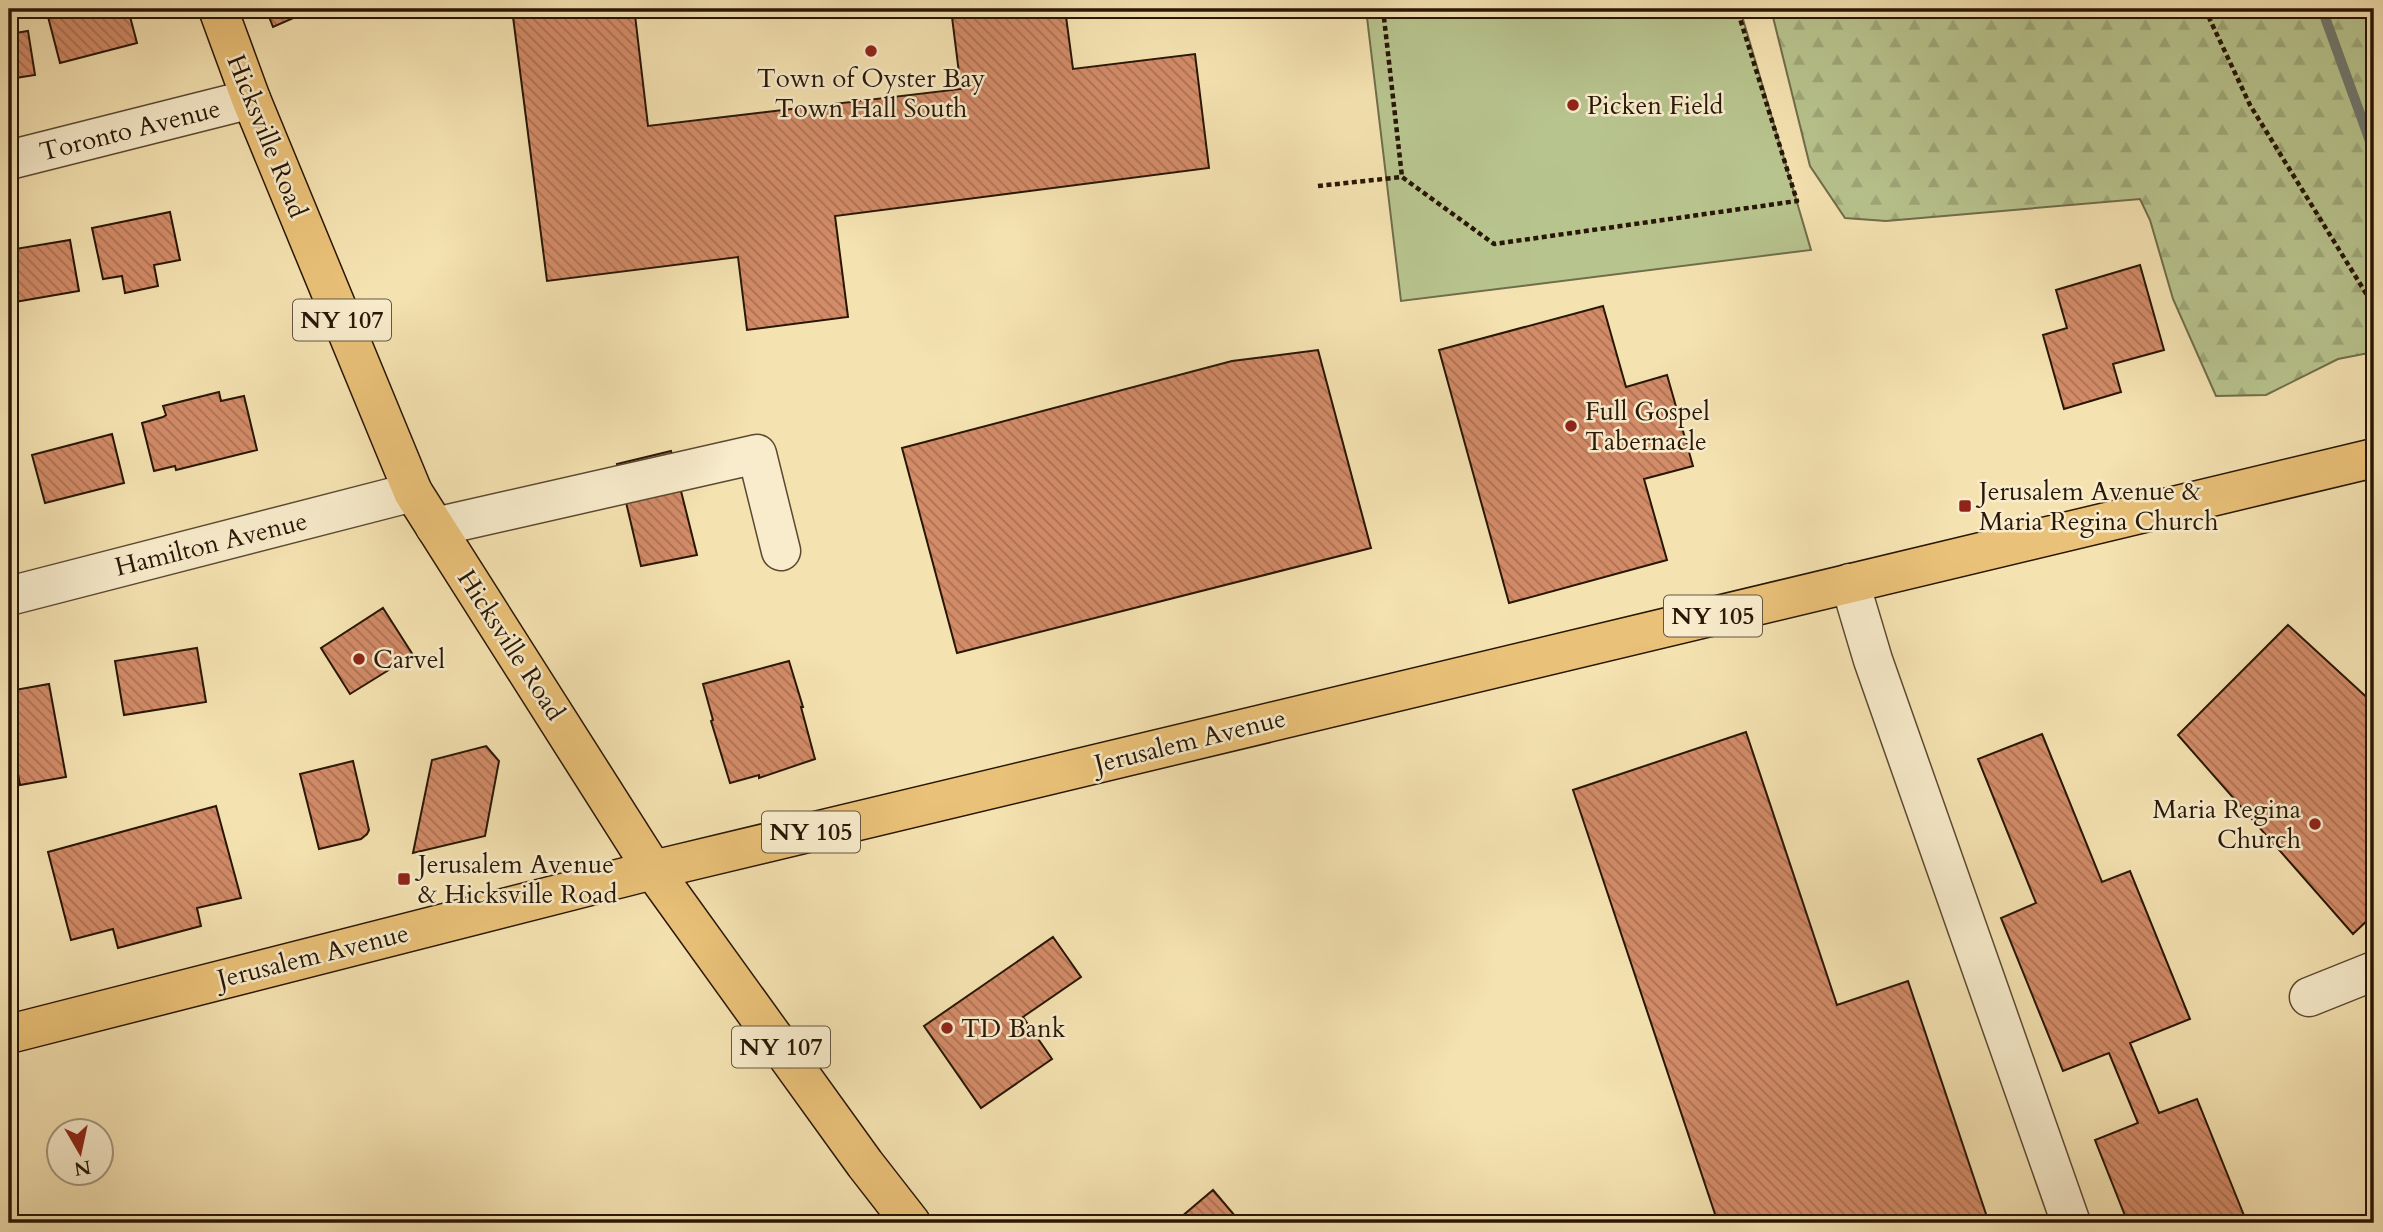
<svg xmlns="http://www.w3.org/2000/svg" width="2383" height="1232" font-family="Cardo,serif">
<defs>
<pattern id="forest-firs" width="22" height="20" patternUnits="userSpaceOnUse" patternTransform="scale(1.75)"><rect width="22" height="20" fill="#b8c48e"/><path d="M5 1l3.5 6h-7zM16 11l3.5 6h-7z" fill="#9ea879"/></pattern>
<pattern id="building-back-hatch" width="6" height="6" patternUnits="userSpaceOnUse" patternTransform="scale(1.75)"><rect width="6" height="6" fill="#d38b68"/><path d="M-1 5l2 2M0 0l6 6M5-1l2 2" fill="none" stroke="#ab7154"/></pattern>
</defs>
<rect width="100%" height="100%" fill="#f5e2b1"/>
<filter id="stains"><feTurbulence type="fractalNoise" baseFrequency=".00286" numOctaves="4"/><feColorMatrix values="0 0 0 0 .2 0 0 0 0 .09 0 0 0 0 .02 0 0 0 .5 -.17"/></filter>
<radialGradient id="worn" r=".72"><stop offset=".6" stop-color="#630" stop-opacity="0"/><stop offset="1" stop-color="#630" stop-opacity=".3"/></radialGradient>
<path fill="url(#forest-firs)" stroke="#706d4a" stroke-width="2" d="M1771,9h603v343l-36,7 -72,36 -50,1 -43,-97 -23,-79 -10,-21 -254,22 -41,-3 -35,-52z"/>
<path fill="#b8c48e" stroke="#706d4a" stroke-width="2" d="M1366,9h374l71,241 -410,51z"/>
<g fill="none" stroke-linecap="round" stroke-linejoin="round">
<path stroke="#717970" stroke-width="10" d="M2322,9l52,143"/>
</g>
<path fill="url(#building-back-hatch)" stroke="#281606" stroke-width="2" d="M46,9h48l1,5 21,-5h12l9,34 -77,20z
M266,9h29l3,7 -25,11z
M512,9h178l-55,6 13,111 313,-37 -10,-80h114l8,60 122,-15 14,114 -374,48 13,101 -101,13 -9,-73 -191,24z
M28,31l7,44 -26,4v-45z
M170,212l10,48 -26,5 4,21 -33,7 -3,-17 -19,3 -11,-51z
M70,240l9,51 -70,12v-53z
M2140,265l24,85 -51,14 8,28 -57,17 -21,-74 24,-7 -11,-38z
M1603,306l23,81 41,-12 26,91 -49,13 23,81 -158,43 -70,-253z
M1318,350l53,198 -414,105 -55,-205 330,-87z
M219,392l2,9 23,-5 13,54 -81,20 -1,-4 -21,5 -12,-48 21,-6 3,-2 -3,-9z
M112,434l12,49 -79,20 -13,-48z
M671,451l26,104 -56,11 -24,-102z
M383,608l30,47 -63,39 -29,-46z
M2288,625l86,79v210l-21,20 -175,-199z
M197,648l9,54 -82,13 -9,-54z
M789,661l14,46h-2l14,52 -56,19v-3l-29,8 -19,-62 2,-1 -10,-36z
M49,684l17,93 -46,8 -11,-59v-35z
M1746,732l91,273 71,-24 81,242h-271l-145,-433z
M2042,734l60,148 28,-11 60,148 -60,24 29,70 38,-14 50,124h-119l-33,-83 43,-17 -29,-70 -46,18 -62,-153 35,-15 -58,-144z
M486,746l13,15 -14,75 -72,17 19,-93z
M353,761l16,69 -2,4 -6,5 -42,10 -19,-75z
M216,806l25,92 -44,10 4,18 -83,22 -5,-19 -42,11 -23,-88z
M1053,937l28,40 -58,40 29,42 -71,49 -57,-82z
M1213,1190l28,33h-67z"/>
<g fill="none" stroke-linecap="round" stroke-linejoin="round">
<g stroke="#5b4931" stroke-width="41">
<path id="minor" d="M9,160l242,-61
M435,527l322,-73 24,97
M1850,583l23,77 198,563
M9,596l404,-104
M2309,997l65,-26"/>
</g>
<g stroke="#281606" stroke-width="41">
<path id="major" d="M218,9l33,90 162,393 240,378 212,294 46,59
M9,1034l644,-164 1721,-412"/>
</g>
<path stroke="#281606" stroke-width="4.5" stroke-dasharray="5 3.5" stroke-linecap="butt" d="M1383,9l19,168
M2205,9l45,96 117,190 7,41
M1318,186l84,-9 92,67 303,-43 -60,-192"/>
<use href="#minor" stroke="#f8eccc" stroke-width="38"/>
<use href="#major" stroke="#eac178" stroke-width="38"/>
</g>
<g fill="#8f2418" stroke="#f8eccc" stroke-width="2.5">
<circle cx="871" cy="51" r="7"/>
<circle cx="1573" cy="105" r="7"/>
<circle cx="1571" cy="426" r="7"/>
<rect x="1958" y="499" width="14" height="14" rx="3.5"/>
<circle cx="359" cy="659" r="7"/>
<circle cx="2315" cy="824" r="7"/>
<rect x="397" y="872" width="14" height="14" rx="3.5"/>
<circle cx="947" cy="1028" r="7"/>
</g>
<g text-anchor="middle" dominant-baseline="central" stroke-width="5" stroke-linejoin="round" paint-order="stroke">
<g fill="#f8eccc" stroke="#665641" stroke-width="2">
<rect x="293" y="299.5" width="98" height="41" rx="5"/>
<rect x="1664" y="595.5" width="98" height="41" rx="5"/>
<rect x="762" y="811.5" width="98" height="41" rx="5"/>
<rect x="732" y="1026.5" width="98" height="41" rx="5"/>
</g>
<g font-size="24" font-weight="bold" fill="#281606">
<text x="342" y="320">NY 107</text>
<text x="1713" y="616">NY 105</text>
<text x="811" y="832">NY 105</text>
<text x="781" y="1047">NY 107</text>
</g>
<g font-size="26" fill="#281606" stroke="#f8eccc" text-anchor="start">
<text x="871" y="78" text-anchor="middle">Town of Oyster Bay<tspan x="871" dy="30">Town Hall South</tspan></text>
<text x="1587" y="105">Picken Field</text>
<text x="1585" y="411">Full Gospel<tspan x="1585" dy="30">Tabernacle</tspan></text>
<text x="1979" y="491">Jerusalem Avenue &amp;<tspan x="1979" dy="30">Maria Regina Church</tspan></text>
<text x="373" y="659">Carvel</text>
<text x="2301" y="809" text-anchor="end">Maria Regina<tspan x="2301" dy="30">Church</tspan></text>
<text x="418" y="864">Jerusalem Avenue<tspan x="418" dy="30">&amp; Hicksville Road</tspan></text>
<text x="961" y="1028">TD Bank</text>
</g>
<g font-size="26" fill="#281606" stroke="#f8eccc">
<text transform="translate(130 130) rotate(-14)">Toronto Avenue</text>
<text transform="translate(267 136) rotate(68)">Hicksville Road</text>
<text transform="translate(211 544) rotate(-14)">Hamilton Avenue</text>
<text transform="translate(511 645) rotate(57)">Hicksville Road</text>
<text transform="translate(1190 741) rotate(-14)">Jerusalem Avenue</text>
<text transform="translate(313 956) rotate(-14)">Jerusalem Avenue</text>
</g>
</g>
<rect width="2383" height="1232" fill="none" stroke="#f5e2b1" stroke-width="35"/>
<rect x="10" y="10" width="2362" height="1211" fill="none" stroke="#281606" stroke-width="3.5"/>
<rect x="18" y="18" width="2348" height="1197" fill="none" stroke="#281606" stroke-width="2"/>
<g transform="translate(80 1152) rotate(171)"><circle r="33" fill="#f8eccc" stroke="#a5967d" stroke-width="2"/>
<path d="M0-5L12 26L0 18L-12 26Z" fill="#8f2418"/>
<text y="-10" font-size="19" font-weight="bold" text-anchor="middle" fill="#281606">N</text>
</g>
<rect width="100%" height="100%" filter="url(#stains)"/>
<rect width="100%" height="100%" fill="url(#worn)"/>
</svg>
